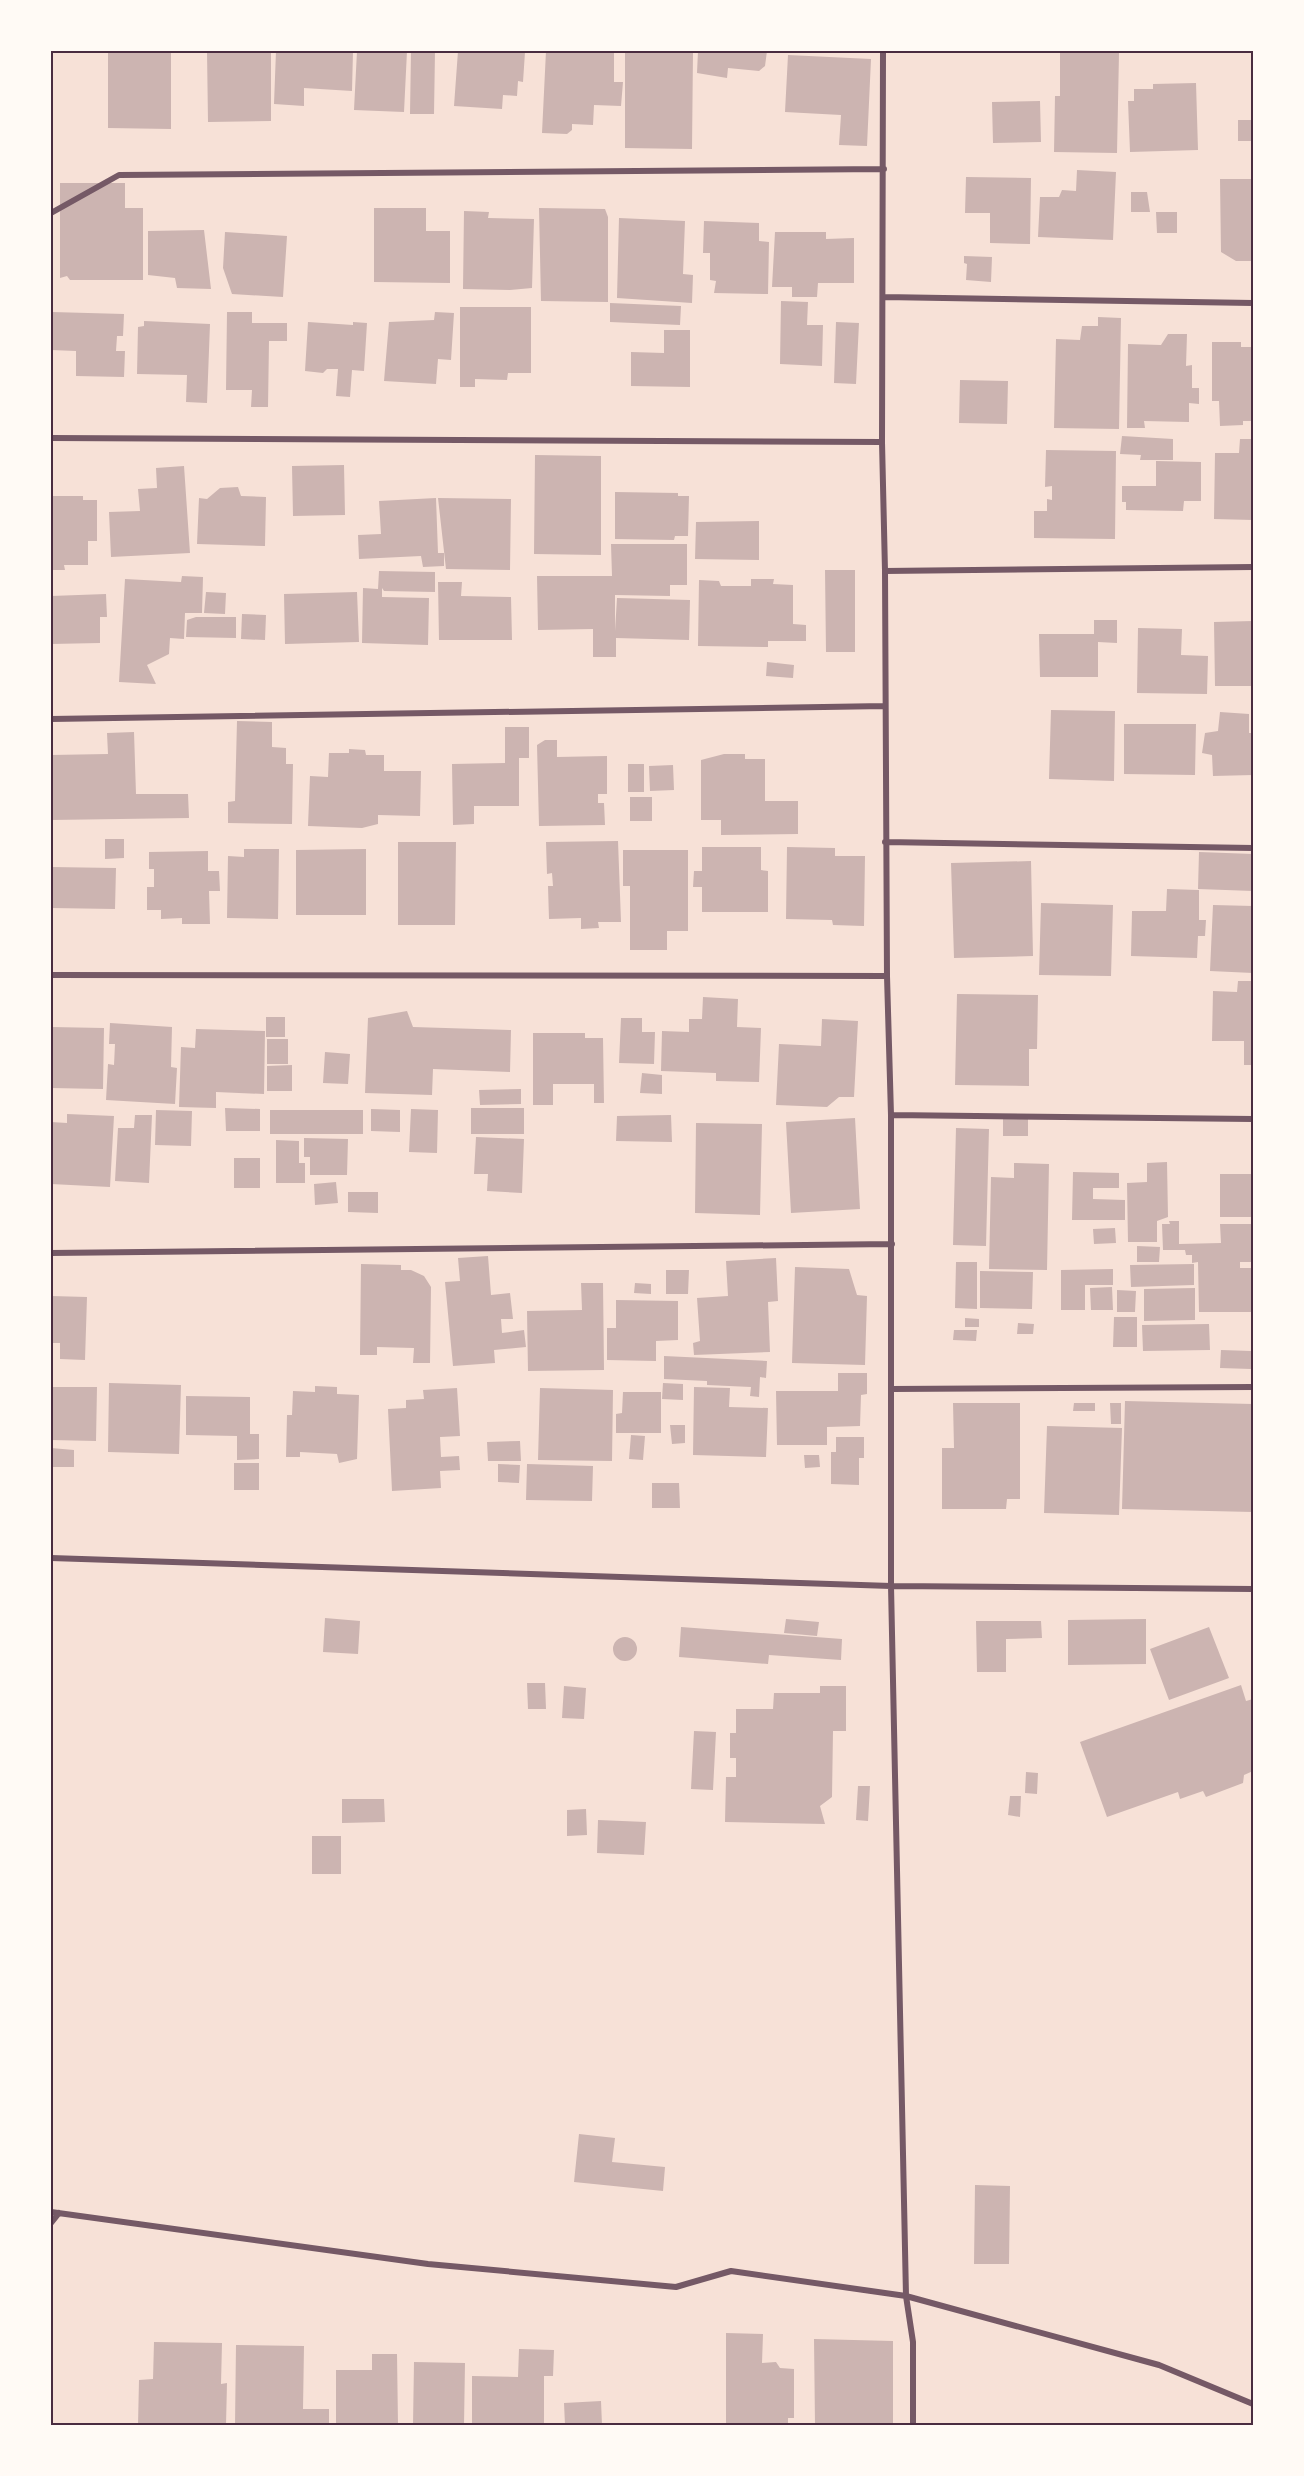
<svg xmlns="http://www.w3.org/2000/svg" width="1304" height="2476" font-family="'IBM Plex Serif',serif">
<rect width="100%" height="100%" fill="#f7e1d7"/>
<path fill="#ccb4b1" d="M108,51h63v78l-63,-1z
M207,51h64v70l-63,1z
M276,51h77l-1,40 -48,-3v18l-30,-2z
M357,51h50l-3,61 -50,-2z
M411,51h24l-1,63h-24z
M458,51l67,1 -2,30 -5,-1 -1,15 -14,-1 -1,14 -48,-3z
M546,51h68v31h9l-2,24 -27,-1 -1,20 -21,-1v6l-5,4 -25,-1z
M625,51h68l-1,98 -67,-1z
M698,51h69l-2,15 -6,5 -31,-3 -1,10 -30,-5z
M1060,52l59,1 -2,100 -63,-1 1,-56h5z
M788,55l83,4 -4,87 -28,-1 2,-30 -56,-3z
M1196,83l2,67 -68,2 -2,-51h6v-12h19v-5z
M1040,101l1,41 -48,1 -1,-41z
M1238,120h15v21h-15z
M1077,170l39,2 -3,68 -75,-3 2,-40h19l3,-7 14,1z
M966,177l65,1 -1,66 -40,-1v-30h-25z
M1220,179h33v82h-17l-15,-9z
M60,183h65v25h18v72h-73l-3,-4 -7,2z
M1131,192h16l3,20h-19z
M374,208h52v23h24v52l-76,-1z
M539,208l66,1 3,8v85l-67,-1z
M464,211l25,1 -1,6 46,1 -2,69 -22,2 -47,-1z
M1156,212h21v21h-20z
M619,218l66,3 -2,53 10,1 -1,28 -75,-5z
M704,221l55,2v18l10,1 -1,52 -54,-1 2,-12 -6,-1v-27h-7z
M204,230l7,59 -34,-1 -2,-10 -27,-3v-44z
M225,232l62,4 -4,61 -51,-3 -9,-26z
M775,232h51v7l28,-1v45h-36l-1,14h-25v-10h-20z
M964,256l28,1 -1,25 -25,-2 1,-16 -3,-1z
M781,301l27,1 -1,23h16l-1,41 -42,-2z
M610,303l71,3 -1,19 -70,-3z
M460,307h71v66h-23l-1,7 -32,-1v8h-15z
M52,312l72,2 -1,22h-6l-1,15h9l-1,26 -48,-1v-25l-25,-1z
M227,312h25v11h35v18h-18l-1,66h-17l1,-17h-26z
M435,312l19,1 -3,47 -13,-1 -2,25 -52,-3 5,-59 45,-2z
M1098,317l23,1 -2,111 -65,-1 2,-89 24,1 2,-14h16z
M144,321l66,3 -3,79 -21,-1 1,-27 -50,-1 1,-47 6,-1z
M308,322l45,3v-3l14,1 -3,48 -12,-1 -2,27 -14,-1 2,-27h-11l-4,4 -18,-2z
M836,322l23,1 -3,61 -22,-1z
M664,330h26v57l-59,-1v-34l33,1z
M1168,334h19l-1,32 6,-1v23h7v16l-10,-1v19l-45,-1 1,7h-18l1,-84 33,1z
M1212,342h29v5h12v74h-10v4l-23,1 -1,-25h-7z
M960,380l48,1 -1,43 -48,-1z
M1122,436l51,3v21h-33l1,-5 -21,-1z
M1240,439h13v81l-39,-1 1,-66h24z
M1046,450l70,1 -1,88 -81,-1v-27h13v-12l5,1v-14l-7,1z
M535,455l66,1v99l-67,-1z
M1156,461l45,1v39h-17l-1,10 -57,-1v-8h-4v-16h34z
M344,465l1,50 -52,1 -1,-50z
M184,466l6,87 -79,4 -2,-45 31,-1 -2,-22 19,-1 -1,-20z
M238,487l3,9 25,1 -1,49 -68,-2 2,-46 8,1 13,-11z
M615,492l63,1v3h11l-1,40h-13l-1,4 -59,-1z
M51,496h32v4h14v41h-9v24h-24l1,5h-14z
M436,498l2,55h6v13l-21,1 -2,-11 -62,3 -1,-24 23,-1 -2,-33z
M438,498l73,1 -1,71 -64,-1z
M759,521v39l-64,-1 1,-37z
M611,544h76v41h-17v11l-55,-1v36l2,-33 73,2 -1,40 -73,-2v19h-23v-28l-55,1 -1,-54h75z
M825,570h30v82h-29z
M379,571l56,1v20l-51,-1 -2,-3v9l47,1 -1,47 -66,-2 1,-55 15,1z
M182,576l21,1 -1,36h-17l-1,26 -14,-1 -1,16 -22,11 9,19 -37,-2 6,-103 56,3z
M751,579h23l-1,5 20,1v39l13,1v16h-38v6l-70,-1 1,-66 20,1 2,5h30z
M438,582h24l-1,14 50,1 1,43h-73z
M206,592l20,1 -1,21 -21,-1z
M357,592l2,50 -74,2 -1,-50z
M106,594l1,23h-7v26l-49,1v-48z
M242,614l24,1 -1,25 -24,-1z
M196,617h40v21l-50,-1 1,-17z
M1094,620h23v23l-19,-1v35h-58l-1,-43h55z
M1253,621v65h-38l-1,-64z
M1138,628l44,1 -1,26 27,1 -1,38 -70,-1z
M767,662l27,3 -1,13 -27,-2z
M1051,710l64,1 -1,70 -65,-2z
M1220,712l29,2v19h4v42l-40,1 -1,-21 -10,-2 3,-20 13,-2z
M237,721l35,1v25l14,1v16h7l-1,60 -64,-1v-21l7,-1z
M1124,724h72l-1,51 -71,-1z
M505,727h24v31h-10v48h-45v18l-21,1 -1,-61 53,-1z
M134,732l2,62h52l1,24 -138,2v-65l57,-1 -1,-21z
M545,740h12v17l50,-1v38h-9v9h6l1,22 -66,1 -2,-81z
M349,749l16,1 1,5h18v16h37l-1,45 -42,-1v9l-16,4 -54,-2 2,-50 18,1 1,-24h20z
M724,754h21v5h20v42h33v33l-77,1v-15h-20v-60z
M628,764h16v28h-16z
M673,765l1,25 -24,1 -1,-25z
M630,797h22v24h-22z
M105,839h19v19l-19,1z
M618,841l3,81h-23l1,6 -18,1v-11l-32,1 -1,-33h5l-1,-13 -5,1 -1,-32z
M398,842h58l-1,83h-57z
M702,847h59v23l7,1v41h-66v-25h-9l1,-16h8z
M787,847l48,1v8h30l-1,70 -31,-1 -1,-5 -46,-1z
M244,849h35l-1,70 -51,-1 1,-62 16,1z
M366,849v66h-70v-65z
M623,850h65v81h-21v19h-37v-64h-7z
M208,851v20h11l1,20h-11l1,33h-28v-6l-21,1v-9h-14v-23h7v-18h-5v-17z
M1199,852l54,2v37l-55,-2z
M1031,861l2,95 -79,2 -3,-95z
M51,867l65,1 -1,41 -64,-1z
M1167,889l32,1v30h7l-1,16h-7l-1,22 -66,-2 1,-45h34z
M1041,903l72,2 -2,71 -72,-1z
M1213,905l40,1v67l-43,-2z
M1238,981h15v84h-9v-24h-32l1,-50 24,1z
M957,994l81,1 -1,54h-8v37l-74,-1z
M703,997l35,2 -1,28 24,1 -2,54 -43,-1v-8l-55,-2 1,-40 27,1v-13h13z
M407,1011l6,16 98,3 -1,42 -77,-3 -1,26 -67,-2 3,-75z
M266,1017h19v20h-19z
M621,1018h21v14h13l-1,32 -35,-1z
M822,1019l36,2 -4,76h-15l-12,10 -51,-2 3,-61 42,2z
M110,1023l62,4 -1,40 6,1 -2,36 -69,-4 2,-36 6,1 1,-21h-6z
M51,1027l53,1 -1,61 -52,-1z
M196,1029l69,2 -1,63 -48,-2v16l-37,-1 2,-60 14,1z
M533,1033h52v5h18l1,65h-10v-19h-41v21h-20z
M267,1039h21v25h-21z
M325,1052l25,2 -2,30 -25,-1z
M292,1065v26h-25v-25z
M642,1073l20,2v19l-22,-1z
M521,1089v15l-41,1 -1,-15z
M225,1108l35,1v22h-34z
M471,1108h53v26h-53z
M371,1109l29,1v22l-29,-1z
M411,1109l27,1 -1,43 -28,-1z
M156,1110l36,1 -1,35 -36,-1z
M270,1110h93v24h-93z
M67,1114l47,2 -4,71 -59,-3v-62l16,1z
M135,1115h17l-3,68 -34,-2 3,-53h16z
M671,1115l1,27 -56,-1 1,-25z
M855,1118l5,91 -69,4 -5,-91z
M1003,1119h25v17h-25z
M696,1123l66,1 -2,91 -65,-2z
M956,1128l33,1 -3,117 -33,-1z
M476,1137l48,2 -2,54 -35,-2 1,-17h-14z
M304,1138l44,1 -1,36h-37v-18h-6z
M276,1140l23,1v22h6v20h-29z
M234,1158h26v30h-26z
M1167,1162l1,55 -11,4v21h-29l-1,-59 20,-1v-19z
M1014,1163l35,1 -2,106 -58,-1 2,-92 23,1z
M1073,1172l46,1v15h-26v11l32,1v20h-53z
M1220,1174h33v43h-33z
M336,1182l2,21 -23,2 -1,-21z
M348,1192h30v21l-30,-1z
M1169,1221h10v23l42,-1 -1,-19h33v38h-13v6h13v44h-54l-1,-50 -6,1v-8h-6l-1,-5h-22l-1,-26h8z
M1115,1228l1,15 -22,1 -1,-15z
M1137,1246l23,1 -1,15h-22z
M488,1256l3,39 19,-2 3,26h-12l1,14 22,-3 2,17 -32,3 1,13 -42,3 -8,-84 15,-1 -2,-23z
M776,1258l2,43 -10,1 2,50 -76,3 -1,-12 7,-2 -3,-43 31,-2 -2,-35z
M956,1262h21v47l-22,-1z
M361,1264l40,1v5h10l13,6 7,11 -1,76h-17l1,-15 -37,-1v8h-17z
M1194,1264v21l-63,2 -1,-22z
M795,1267l54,2 8,26 10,1 -2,69 -73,-2z
M1113,1269v16h-28v25h-24v-40z
M666,1270h23l-1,24h-22z
M980,1271l53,1 -1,37 -52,-1z
M581,1283h22l1,87 -76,1 -1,-60 55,-1z
M635,1283l16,1v10l-17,-1z
M1112,1287l1,23h-22l-1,-22z
M1195,1288v32l-51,1v-32z
M1117,1290l19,1 -1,21h-18z
M51,1296l36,1 -2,63 -25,-1v-16h-9z
M616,1300l62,1v39l-22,1v20l-49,-1v-32h9z
M1114,1317h23v30h-24z
M965,1318l14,1v8h-14z
M1018,1323l16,1 -1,10h-16z
M1209,1324l1,26 -67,1 -1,-26z
M954,1330h23l-1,11 -23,-1z
M1221,1350l30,1v18l-31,-1z
M664,1356l103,5 -1,17 -6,-1 -1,20 -9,-1 1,-9 -44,-2v-4l-43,-2z
M838,1373h29v21l-6,1 -1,31 -33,1v18h-50l-1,-54h62z
M109,1383l72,2 -2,69 -71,-2z
M663,1383l20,1v16l-21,-1z
M315,1386l22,1v7l22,1 -2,64 -18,4 -2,-9 -37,-2v5h-14l1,-42h5l1,-24 22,1z
M51,1387h46l-1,54 -45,-1z
M694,1387l36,1 -1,19 39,1 -2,49 -73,-2z
M457,1388l3,48 -20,1 1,20 18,-1 1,14 -20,1 1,17 -49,3 -4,-82 18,-1v-8l18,-1 -1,-9z
M540,1388l73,2 -1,71 -74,-1z
M623,1392h38v41h-45v-19l6,-1z
M186,1396l64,1v37h9v25l-22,1v-24l-51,-1z
M1125,1401l128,3v108l-131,-3z
M953,1403h67v96h-13l-1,10h-64v-61h12z
M1074,1403h21v8h-22z
M1110,1403h11v21h-10z
M670,1425h15v18l-13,1z
M1047,1426l75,2 -3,87 -75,-2z
M631,1435l14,1 -2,24 -14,-1z
M836,1437h28v21h-5v27l-28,-1v-32h5z
M520,1441l1,20h-33l-1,-19z
M51,1448l23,2v17h-23z
M804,1455h15l1,12 -15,1z
M234,1463h25v27h-25z
M498,1464l22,1 -1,18 -21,-1z
M527,1464l66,2 -1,35 -66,-1z
M652,1483h27l1,25h-28z
M325,1618l35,3 -2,33 -35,-2z
M786,1619l33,3 -2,14 -33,-3z
M1146,1619v45l-78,1v-45z
M976,1621h65l1,17 -36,1v33h-29z
M681,1627l161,12 -1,21 -72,-5 -1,9 -89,-7z
M1209,1627l20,51 -60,22 -19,-51z
M613 1649a12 12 0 1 1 24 0a12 12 0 1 1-24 0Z
M527,1683h18l1,26h-18z
M1241,1685l5,16 7,-2v72l-9,4 -1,8 -37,14 -3,-6 -23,8 -2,-7 -71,25 -27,-75z
M564,1686l22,2 -2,31 -22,-1z
M820,1686h26v45h-13l-1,66 -12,9 5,18 -100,-2 1,-45h10v-19h-6v-25h6v-24h37l1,-16h46z
M694,1731l22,1 -3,58 -22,-1z
M1026,1772l12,1 -1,21 -12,-1z
M858,1786h12l-2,35 -12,-1z
M1010,1796h11l-1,21 -12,-2z
M342,1799h42l1,23 -43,1z
M586,1809l1,26 -20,1v-26z
M598,1820l48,2 -2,33 -47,-2z
M312,1836h29v38h-29z
M579,2134l36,4 -3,24 53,5 -2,24 -89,-9z
M975,2185l35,1 -1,78h-35z
M726,2333l37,1 -1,29 14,-1 4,6 14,1v49h-6v7h-62z
M814,2339l79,2v84h-78z
M154,2342l68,1 -1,41 6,-1 -1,42h-88l1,-45 14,-1z
M236,2345l68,1 -1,63h26v16h-94z
M519,2349l35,1 -1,26h-9v49h-72v-49l46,1z
M372,2354h25l1,71h-62v-55h36z
M414,2362l51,1 -1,62h-51z
M601,2401l1,24h-37l-1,-22z"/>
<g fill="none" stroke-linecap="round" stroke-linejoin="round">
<path stroke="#755966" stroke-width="6" d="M883,51l-1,391 3,129 2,405 4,139v471l15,710 7,46v83
M51,213l68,-38 765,-6
M884,297l369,6
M51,438l831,4
M885,571l368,-4
M51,719l834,-13
M885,842l368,6
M51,975l836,1
M891,1115l362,4
M51,1253l841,-9
M892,1389l361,-2
M51,1558l840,28 362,3
M51,2212l377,52 248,23 55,-16 175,25 253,69 94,39
M51,2223l8,-10"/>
</g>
<rect width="1304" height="2476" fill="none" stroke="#fffaf5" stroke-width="105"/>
<rect x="52" y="52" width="1200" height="2372" fill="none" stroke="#4a2c40" stroke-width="2"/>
</svg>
